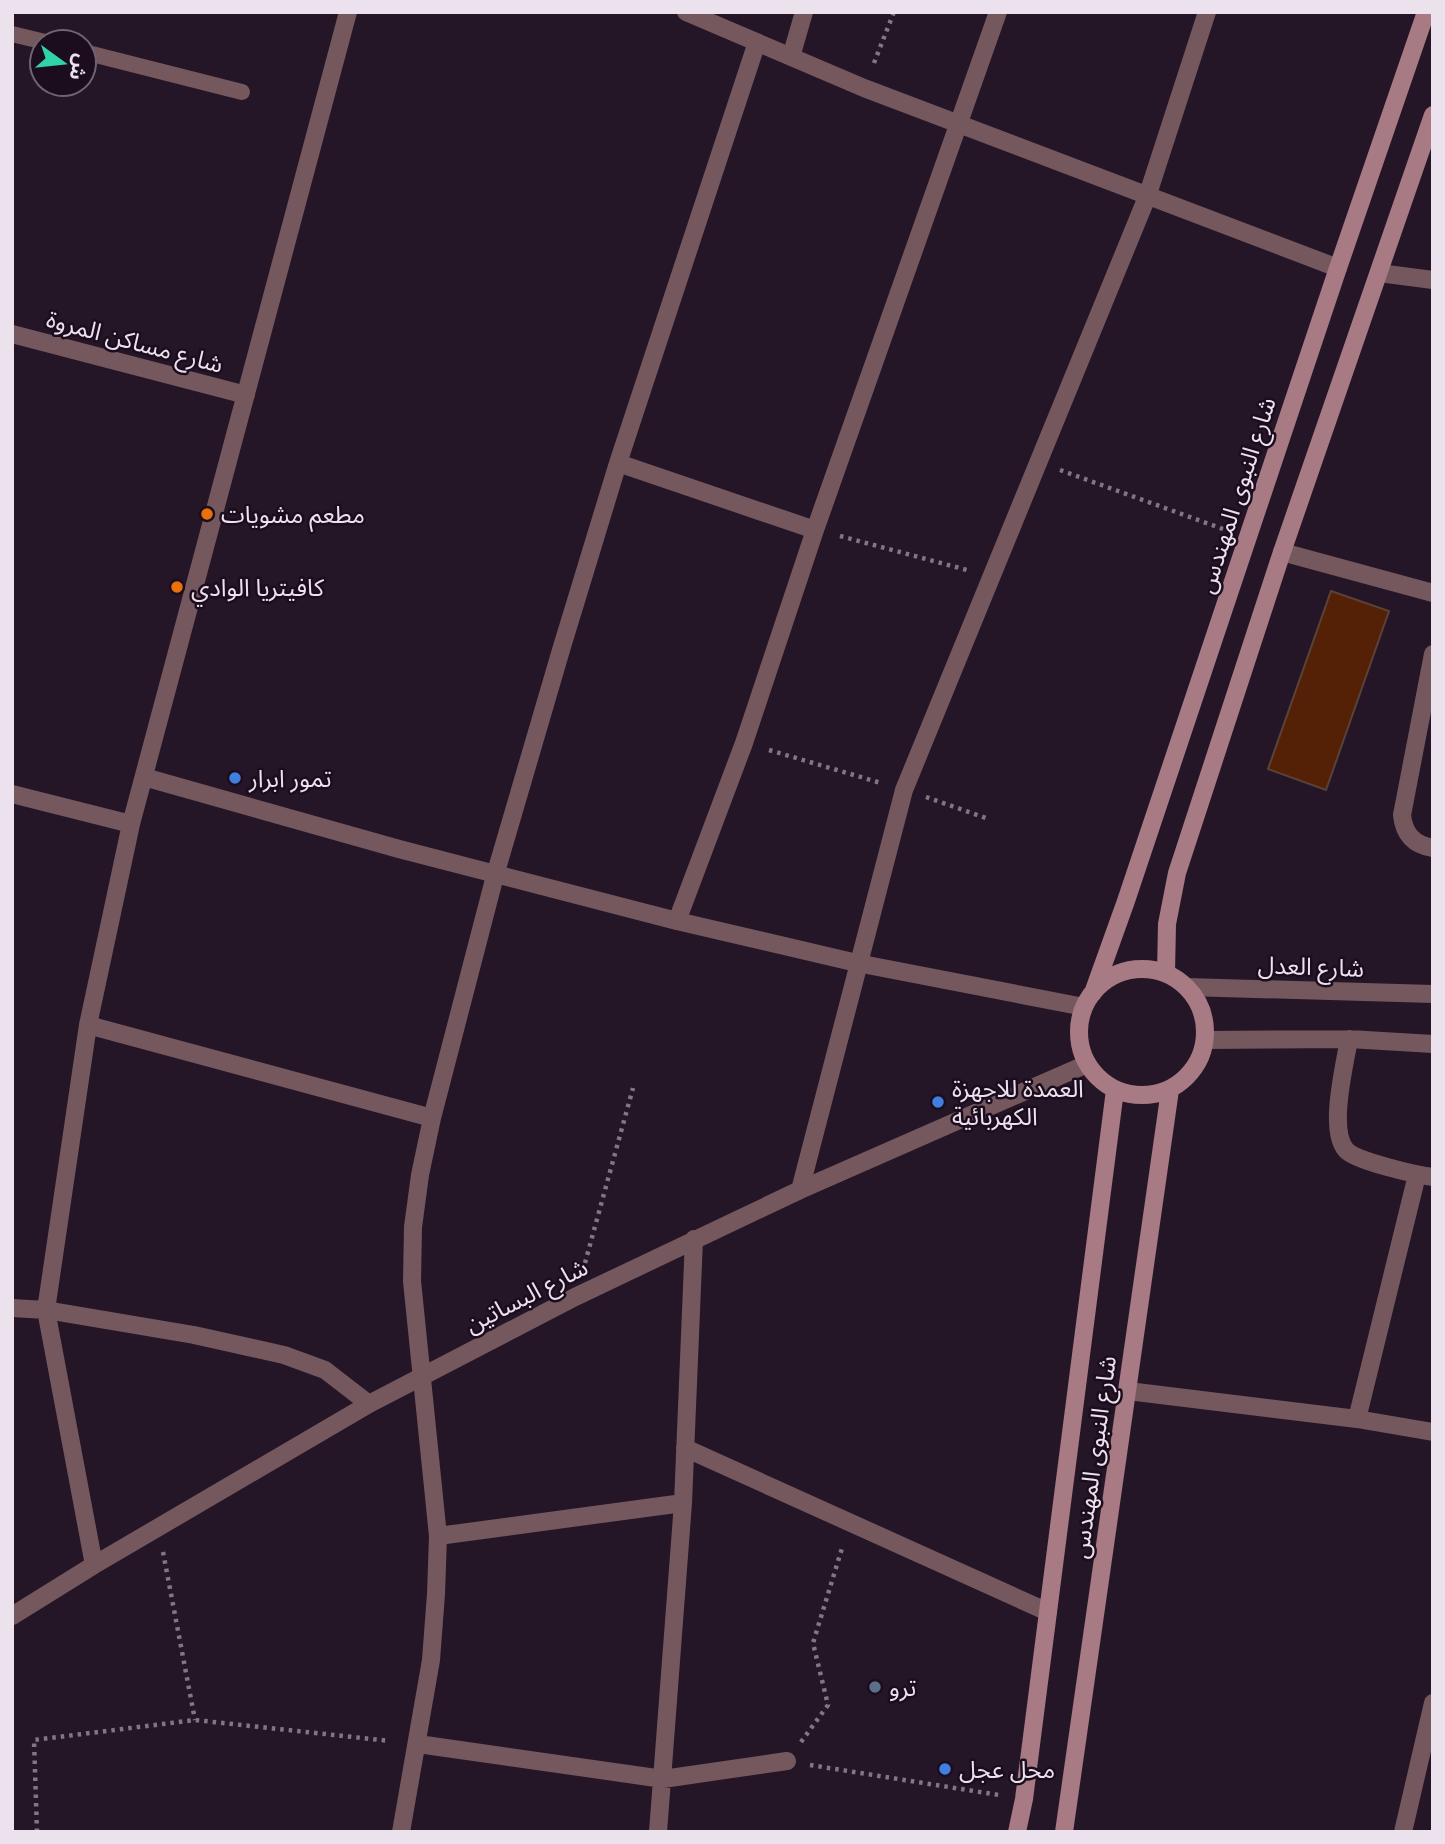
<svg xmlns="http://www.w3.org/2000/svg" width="1445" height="1844" font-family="'PT Serif','Noto Sans Arabic',serif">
<rect width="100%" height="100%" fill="#251627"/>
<path fill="#542106" stroke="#5b4237" stroke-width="2" d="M1331,591l58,20 -63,179 -58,-21z"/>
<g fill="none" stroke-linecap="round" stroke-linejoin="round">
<path stroke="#837684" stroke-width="4.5" stroke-dasharray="3.5 5" stroke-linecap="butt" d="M874,63l20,-51
M1060,470l163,59
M840,536l127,34
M769,750l112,33
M926,797l60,21
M585,1263l48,-175
M163,1552l32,168
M801,1742l27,-37 -15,-62 30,-98
M810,1765l189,30
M37,1832l-3,-92 161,-20 195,21"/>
<path stroke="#74585e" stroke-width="16" d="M12,34l33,8
M84,52l158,40"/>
<path stroke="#74585e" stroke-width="18" d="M686,12l178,76 474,180
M791,57l13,-45
M1379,273l54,7
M12,334l234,61
M618,463l197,67
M1282,552l151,41
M1433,654l-31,161c2,19 12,30 31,33
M144,777l255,72 278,72 180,42 227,44
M12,794l119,30
M677,921l67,-178 71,-213 183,-518
M1187,987l246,7
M88,1025l344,93
M1349,1039c-4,25 -21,91 -3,111 9,11 71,25 87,27
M1205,1040l144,-1 84,5
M800,1190l104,-400 243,-593 60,-185
M12,1308l34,2 148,25 90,20 41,15 44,34
M1128,1391l229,28 76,13
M1357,1419l60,-244
M685,1448l363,164
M438,1536l245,-33
M94,1565l-48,-255 42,-285 43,-201 217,-812
M12,1616l82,-51 275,-161 206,-107 225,-107 287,-126
M418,1744l245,35 124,-18
M401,1832l30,-172 5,-66 2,-58 -26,-255 1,-54 7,-52 12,-57 64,-246 65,-222 57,-187 139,-421
M658,1832l25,-329 11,-264
M1403,1832l30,-129"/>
<path stroke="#a77a84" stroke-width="18" d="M1079 1032a63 63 0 1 1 126 0a63 63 0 1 1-126 0Z
M1166,973l1,-49 10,-51 105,-321 151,-437
M1093,993l33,-92 212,-633 88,-256
M1017,1832l7,-33 91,-709
M1064,1832l106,-742"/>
</g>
<g fill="#e8710a" stroke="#1c0d1e" stroke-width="2.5">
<circle cx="207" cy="514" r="7"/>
<circle cx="177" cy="587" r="7"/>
</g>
<g fill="#3f7fe0" stroke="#1c0d1e" stroke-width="2.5">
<circle cx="235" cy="778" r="7"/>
<circle cx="938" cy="1102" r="7"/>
<circle cx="945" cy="1769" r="7"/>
</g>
<circle fill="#5c6f8a" stroke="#1c0d1e" stroke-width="2.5" cx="875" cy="1687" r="7"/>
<g text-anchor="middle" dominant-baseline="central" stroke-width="5" stroke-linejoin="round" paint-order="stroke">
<g font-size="24" fill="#ece2ed" stroke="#1c0d1e">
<text transform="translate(135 341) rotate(15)">شارع مساكن المروة</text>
<text transform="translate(1236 495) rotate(-72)">شارع النبوى المهندس</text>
<text transform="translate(1311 966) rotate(2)">شارع العدل</text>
<text transform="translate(526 1295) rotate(-27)">شارع البساتين</text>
<text transform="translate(1093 1457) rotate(-82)">شارع النبوى المهندس</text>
</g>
<g font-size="24" fill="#ece2ed" stroke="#1c0d1e" text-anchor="start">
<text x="221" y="514">مطعم مشويات</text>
<text x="191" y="587">كافيتريا الوادي</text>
<text x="249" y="778">تمور ابرار</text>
<text x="952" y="1088">العمدة للاجهزة<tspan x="952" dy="28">الكهربائية</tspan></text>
<text x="889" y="1687">ترو</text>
<text x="959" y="1769">محل عجل</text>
</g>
</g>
<rect width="1445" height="1844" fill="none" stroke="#ece2ed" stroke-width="28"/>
<g transform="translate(63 63) rotate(105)"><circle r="33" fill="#1c0d1e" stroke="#6f6271" stroke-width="2"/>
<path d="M0-5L12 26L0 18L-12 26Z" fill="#31d4a9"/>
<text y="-10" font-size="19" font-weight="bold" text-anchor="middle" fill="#ece2ed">ش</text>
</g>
</svg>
